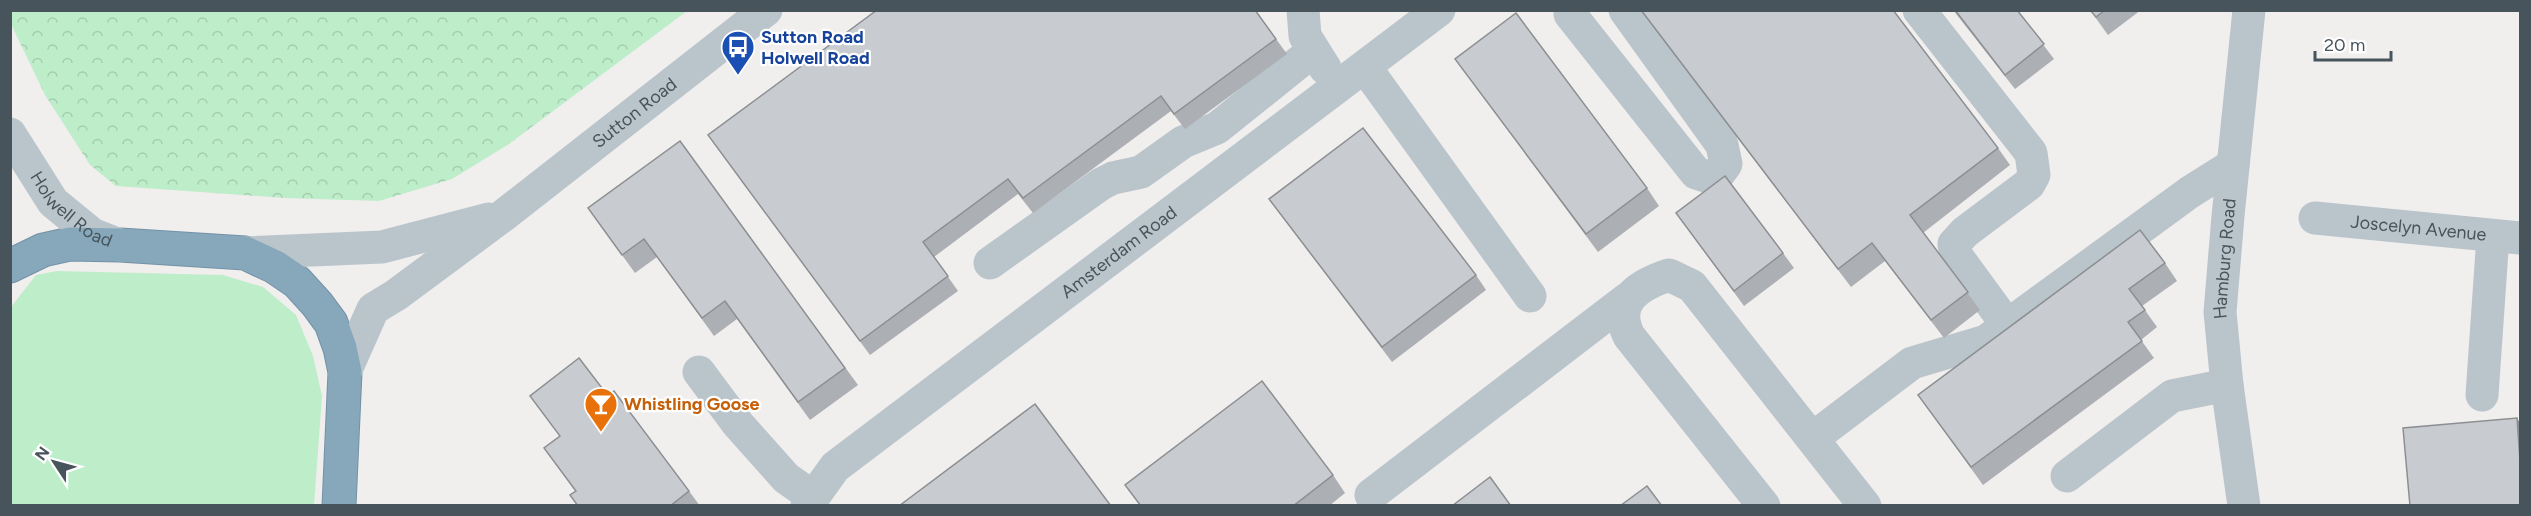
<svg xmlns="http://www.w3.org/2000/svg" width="2531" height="516" font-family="Figtree,sans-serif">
<defs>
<pattern id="park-crowns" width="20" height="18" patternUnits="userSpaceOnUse" patternTransform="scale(1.5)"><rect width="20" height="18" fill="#beedca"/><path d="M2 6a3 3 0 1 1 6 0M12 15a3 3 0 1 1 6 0" fill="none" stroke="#a5cdb0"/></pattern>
</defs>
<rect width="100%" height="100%" fill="#f1eeee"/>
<path fill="#beedca" d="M57,271l166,4 40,12 33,28 17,41 9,40 -8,109h-303v-198l25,-32z"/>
<path fill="url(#park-crowns)" d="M10,11l1,-1 676,1 -178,133 -57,35 -73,22 -94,-3 -169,-12 -26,-21 -45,-70 -34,-71z"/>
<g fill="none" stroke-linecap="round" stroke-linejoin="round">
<g stroke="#7392a7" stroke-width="35">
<path id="highway" d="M10,266l33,-16 27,-6 50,1 125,8 30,14 22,15 20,22 14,19 9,25 5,24 -6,134"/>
</g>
<g stroke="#bac5cb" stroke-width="33">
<path d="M1303,10l2,26 20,32"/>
<path d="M1919,10l112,143 3,22 -5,9 -64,48 -11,12 2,11 51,70"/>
<path d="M1570,14l126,159 19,6 11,-15 -4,-19 -97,-135"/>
<path d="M1365,67l165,229"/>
<path id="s1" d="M10,134l43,68 39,32 28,11"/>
<path id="s2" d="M2315,218l205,20"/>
<path d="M245,253l137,-6 107,-28"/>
<path d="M990,263l111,-79 12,-6 28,-6 42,-30 34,-14 96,-77"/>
<path id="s3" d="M345,372l28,-63 23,-14 108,-80 262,-205"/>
<path d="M699,372l38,51 49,55 27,19"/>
<path d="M2482,395l11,-159"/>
<path d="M1813,438l99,-75 74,-22 204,-149 43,-27"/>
<path d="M2067,476l105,-80 55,-11"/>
<path d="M1371,495l256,-196"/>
<path id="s4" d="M807,506l28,-39 604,-457"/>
<path d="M1764,506l-135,-170c-17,-35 10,-51 40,-61l23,11 173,220"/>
<path id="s5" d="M2244,506l-17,-121 -7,-73 8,-96 21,-206"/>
</g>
<use href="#highway" stroke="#87a7bb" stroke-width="33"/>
</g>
<path fill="#acafb4" d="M1255,10l32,44 -102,75 -14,-18 -138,102 -15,-19 -84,63 24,34 -88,64 -151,-205z
M1640,10h253l105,138 12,17 -87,68 57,77 -36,28 -59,-77 -34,26z
M1953,10h64l37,49 -39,30z
M2090,10h51l-33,25z
M1455,59l192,129 12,18 -61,46z
M680,141l178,244 -48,35 -73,-101 -23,17 -57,-79 -22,16 -47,-65z
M1269,199l207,76 10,15 -94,72z
M1676,213l107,40 11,15 -50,38z
M2165,263l12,18 -35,25 15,21 -16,13 13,18 -171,127 -65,-90z
M530,396h78l81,95 11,15h-123l-2,-15 -31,-43 16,-12z
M1333,475l12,18 -16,13h-189l-15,-21z"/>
<path fill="#8c8f92" d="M2517,418l3,5v38z"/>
<path fill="#c8ccd1" stroke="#8c8f92" stroke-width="1.5" d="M877,10h378l21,29 -102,75 -13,-18 -138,102 -15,-19 -85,63 25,34 -88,65 -152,-206z
M1641,10h252l105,138 -88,67 58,77 -37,28 -59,-77 -34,26z
M1955,10h62l27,34 -39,31z
M2090,10h15l-9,7z
M1516,13l131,175 -61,46 -131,-175z
M1363,128l113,147 -94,72 -113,-148z
M680,141l165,227 -47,34 -73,-101 -23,17 -58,-79 -22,16 -34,-47z
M1725,176l58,77 -49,38 -58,-78z
M2140,230l25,33 -36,26 16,21 -17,12 14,19 -171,126 -53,-72z
M579,358l29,38 6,-5 75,100 -19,15h-92l-8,-11 6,-4 -32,-43 16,-12 -30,-40z
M1262,381l71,94 -40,31h-152l-16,-21z
M1035,404l76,102h-212z
M2517,418l3,43v45h-110l-7,-78z
M1490,477l21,29h-59z
M1647,486l15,20h-42z"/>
<defs>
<g id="bus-pin" transform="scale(1.725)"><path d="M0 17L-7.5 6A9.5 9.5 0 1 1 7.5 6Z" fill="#1a4fb4" stroke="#fff"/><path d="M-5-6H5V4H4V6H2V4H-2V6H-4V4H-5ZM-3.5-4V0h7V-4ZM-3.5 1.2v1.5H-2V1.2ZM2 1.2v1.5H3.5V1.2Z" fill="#fff"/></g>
<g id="bar-pin" transform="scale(1.725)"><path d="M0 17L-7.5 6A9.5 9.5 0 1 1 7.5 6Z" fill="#e8710a" stroke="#fff"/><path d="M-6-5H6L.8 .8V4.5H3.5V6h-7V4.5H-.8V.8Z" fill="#fff"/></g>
</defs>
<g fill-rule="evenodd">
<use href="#bus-pin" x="738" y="47"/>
<use href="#bar-pin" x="601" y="404"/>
</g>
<g text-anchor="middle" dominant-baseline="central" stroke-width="4.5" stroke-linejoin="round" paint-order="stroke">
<g font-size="18" font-weight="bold" fill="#164399" stroke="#fff" text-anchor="start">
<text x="761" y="37">Sutton Road<tspan x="761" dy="21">Holwell Road</tspan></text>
</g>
<g font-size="18" fill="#47545b" stroke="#fff">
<text stroke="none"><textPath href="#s3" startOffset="396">Sutton Road</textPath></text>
<text stroke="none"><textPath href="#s1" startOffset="99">Holwell Road</textPath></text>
<text stroke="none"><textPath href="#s2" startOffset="104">Joscelyn Avenue</textPath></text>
<text stroke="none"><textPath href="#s4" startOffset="404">Amsterdam Road</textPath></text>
<text stroke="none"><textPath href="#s5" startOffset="249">Hamburg Road</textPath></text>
</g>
<g font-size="18" font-weight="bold" fill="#c56008" stroke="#fff" text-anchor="start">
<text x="624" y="404">Whistling Goose</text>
</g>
</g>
<rect width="2531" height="516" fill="none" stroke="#47545b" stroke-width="24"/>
<g transform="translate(54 462) rotate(306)" stroke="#ffffff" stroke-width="4.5" paint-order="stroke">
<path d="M0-4.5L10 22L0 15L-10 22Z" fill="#47545b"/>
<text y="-9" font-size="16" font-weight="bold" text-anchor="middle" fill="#47545b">N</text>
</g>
<path d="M2315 51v9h76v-9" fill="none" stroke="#47545b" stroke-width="3"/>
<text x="2324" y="51" font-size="18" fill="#47545b" stroke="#ffffff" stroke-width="4.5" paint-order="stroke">20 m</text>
</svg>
